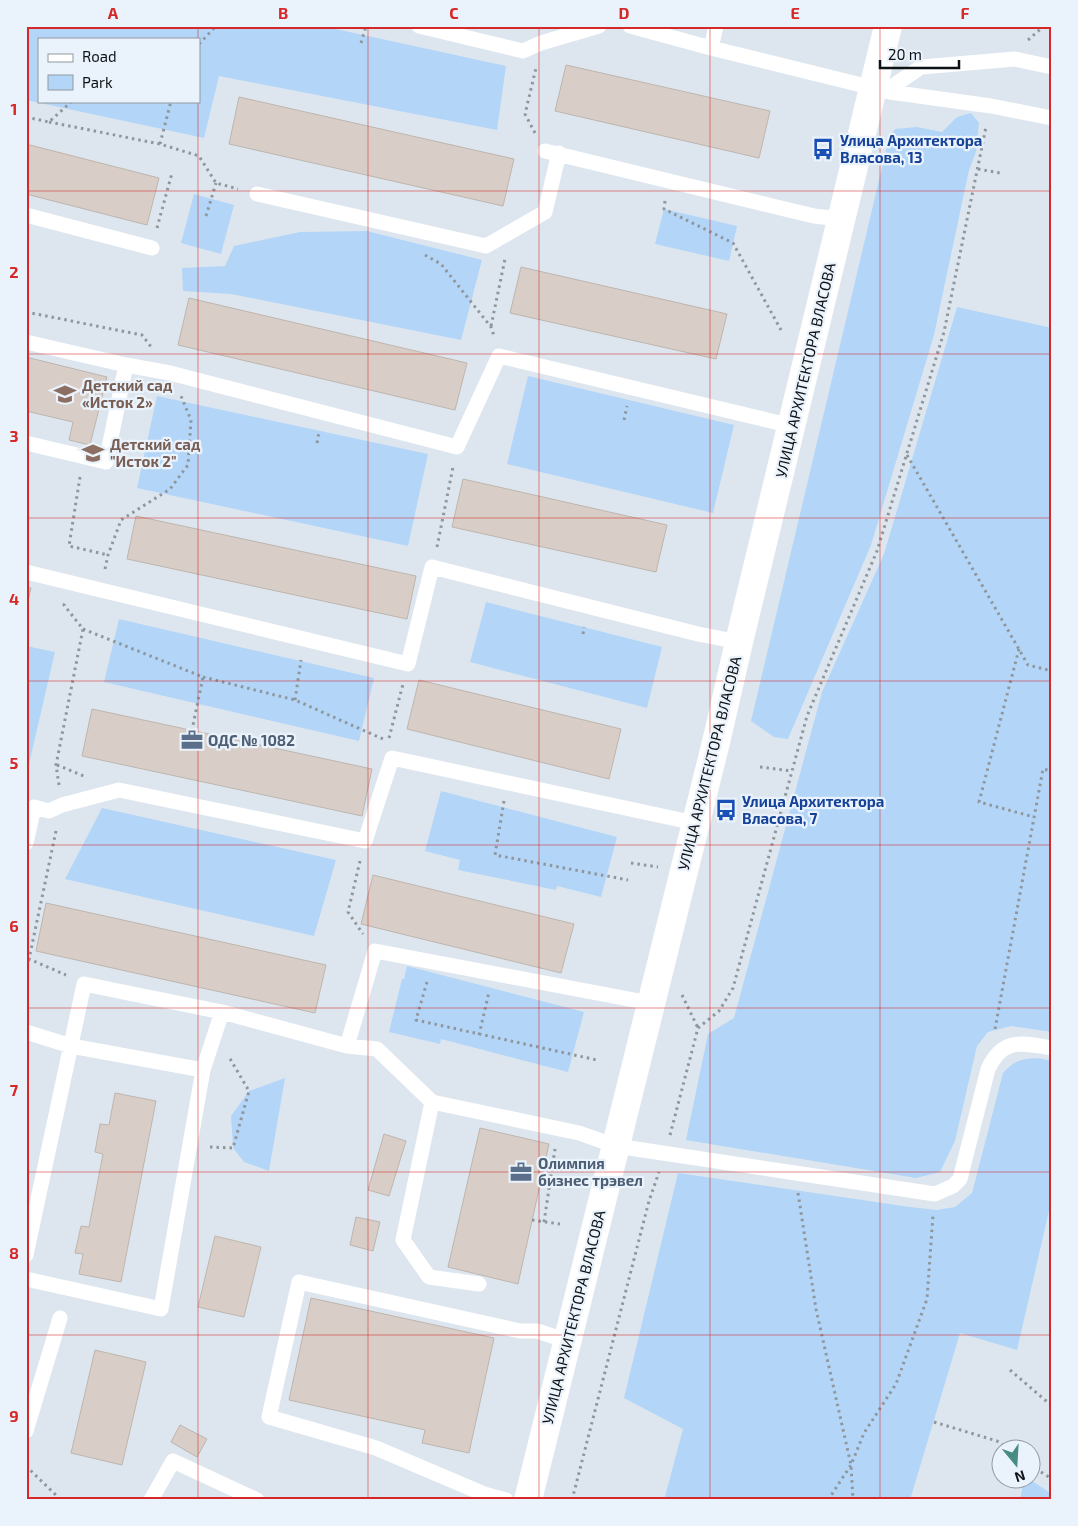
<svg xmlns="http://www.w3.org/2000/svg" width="1078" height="1526" font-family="'Exo 2',sans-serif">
<rect width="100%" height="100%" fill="#dde6ee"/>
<path fill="#b3d6f8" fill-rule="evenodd" d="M29,26h293l184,40 -9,64 -278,-54 -15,62 -178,-38v-66zM39,39h160v62h-160z
M971,113l8,10 -3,29 -7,18 -35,165 -63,210 -83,194 -14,-2 -23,-16 138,-583 6,-9 22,-2 25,5 15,-15z
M194,194l40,11 -13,49 -40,-11z
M664,209l73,17 -8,35 -74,-17z
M367,231l115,29 -21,80 -230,-46 -48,-3 -1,-23 43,-2 9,-20 66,-14z
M957,307l95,21v704l-41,-6 -23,6 -11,14 -22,95 -15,31 -24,6 -230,-38 22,-106 26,-16 88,-326 62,-138z
M528,376l206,49 -21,88 -206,-49z
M157,396l271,58 -20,92 -271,-58z
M486,602l176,45 -15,61 -177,-46z
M119,619l255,59 -15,63 -255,-59z
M26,646l29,6 -26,112 -3,-1z
M441,791l176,46 -16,60 -44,-11 -1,4 -98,-20 2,-10 -35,-9z
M102,808l234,52 -22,76 -249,-57z
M407,966l177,46 -16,60 -127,-33 -1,5 -51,-12 13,-53h2z
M1038,1058l14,3v137l-35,152 -57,-17 -50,167h-246l19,-71 -59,-31 54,-225 232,34 27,3 18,-3 17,-14 31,-120c12,-13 18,-14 35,-15z
M285,1078l-16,93 -25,-9 -11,-14 -2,-32 18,-25z
M1024,1478l5,1 23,15v6h-32z"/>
<path fill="#d8cec7" stroke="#beb5ae" d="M566,65l204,46 -11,47 -204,-47z
M239,97l275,62 -11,47 -274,-62z
M26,144l133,34 -12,47 -121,-31z
M521,267l206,47 -11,45 -206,-46z
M189,298l278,65 -12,47 -277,-65z
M26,357l81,20 -17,68 -21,-5 4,-18 -47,-11z
M463,479l204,46 -11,47 -204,-45z
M136,516l280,60 -9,43 -280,-60z
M26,587l5,1 -5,21z
M419,680l202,49 -12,50 -202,-50z
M92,709l280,60 -10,47 -280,-60z
M373,875l201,49 -13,49 -200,-49z
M46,903l280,62 -11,48 -279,-62z
M115,1093l41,8 -35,181 -42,-8 4,-20 -8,-1 6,-27 8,1 14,-73 -8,-2 5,-28 9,1z
M480,1128l69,16 -31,140 -70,-17z
M384,1134l22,7 -17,55 -21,-6z
M356,1217l24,5 -7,29 -23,-6z
M215,1236l46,11 -17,70 -46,-10z
M311,1298l183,40 -25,115 -47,-10 3,-13 -136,-30z
M95,1350l51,12 -24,103 -51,-12z
M180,1425l27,14 -10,18 -26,-15z"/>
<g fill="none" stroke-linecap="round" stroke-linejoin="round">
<path stroke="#8f969c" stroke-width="3" stroke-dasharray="2.5 4" stroke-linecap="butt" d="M1028,40l16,-14
M361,43l5,-17
M199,44l17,-18
M26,117l23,5 23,-21
M49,122l111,22 39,12 17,27 22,6
M535,133l-10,-19 11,-46
M160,144l11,-43
M978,169l22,4
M665,201l-1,8 69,34 48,87
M206,216l10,-33
M157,228l15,-55
M425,255l16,9 50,63 3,9
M26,312l116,23 10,13
M491,326l14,-67
M624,420l3,-14
M317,443l2,-11
M907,455l121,210 24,6
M80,477l-11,69 39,9
M437,547l16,-80
M105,569l3,-14 13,-35 49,-31 18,-24 3,-45 -10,-24
M83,629l120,48 -11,53
M583,634l1,-7
M1019,649l-40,153 55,15
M203,677l92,23 88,39
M295,700l6,-40
M389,738l14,-54
M57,765l29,12
M760,767l32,4
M59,785l-3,-20 27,-136 -19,-24 1,-2
M504,801l-9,54 133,25
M56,831l-27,128 37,16
M360,861l-12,51 15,22
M631,863l27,4
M26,974l3,-15
M427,982l-11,38 181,40
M682,995l16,33
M995,1029l48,-260 9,2
M479,1035l10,-43
M670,1135l28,-107 21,-17 14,-23 74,-272 70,-165 67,-219 42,-205
M210,1147l23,1 16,-57 -20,-34
M798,1193l18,116 35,156 2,35
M532,1220l28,4
M544,1222l11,-73
M1010,1370l42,36
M934,1422l63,19 11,7
M1030,1465l22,14
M26,1466l35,34
M572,1500l77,-299 10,-29
M828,1500l23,-35 13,-32 32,-49 31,-85 6,-84"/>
<path stroke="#fff" stroke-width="15" d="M419,26l104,25 18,-8 58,-17
M630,26l81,22 179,44 101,14 61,12
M711,48l5,-22
M887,90l34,-23 94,-8 37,8
M545,151l269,65 27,3
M257,194l229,52 59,-34 14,-59
M26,215l126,33
M26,342l100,23 44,8 287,74 42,-91 293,70
M26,443l80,19 20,-97
M26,572l382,92 24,-97 266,67 41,8
M26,843l8,-36 15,4 13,-6 57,-15 246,51 27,-83 303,65
M26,1032l45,14 132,24
M347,1046l30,3 55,53
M26,1255l58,-271 138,28
M26,1279l135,30 42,-239 19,-58 125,34 28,-95 275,52
M479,1284l-50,-7 -26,-37 29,-138 147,31 37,13 319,48 18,-8 7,-7 28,-110c15,-32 34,-26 64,-21
M26,1431l34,-113
M151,1500l22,-39 84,39
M506,1500l-22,-6 -108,-46 -107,-31 30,-135 221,49h17l31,10"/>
<path stroke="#fff" stroke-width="28" d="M528,1500l189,-762 22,-96 149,-616"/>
</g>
<path fill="none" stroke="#d62828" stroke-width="1" stroke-opacity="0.55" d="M198,26v13M368,26v1474M539,26v1474M710,26v1474M880,26v1474M198,101v1399M26,191h1026M26,354h1026M26,518h1026M26,681h1026M26,845h1026M26,1008h1026M26,1172h1026M26,1335h1026"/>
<defs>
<g id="bus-bare" transform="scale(1.725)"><path d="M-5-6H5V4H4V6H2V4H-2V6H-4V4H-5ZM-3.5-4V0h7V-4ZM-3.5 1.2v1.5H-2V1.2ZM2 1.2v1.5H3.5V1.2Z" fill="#1a4fb4" stroke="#eaf3fb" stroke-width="2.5" paint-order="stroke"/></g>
<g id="school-bare" transform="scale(1.725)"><path d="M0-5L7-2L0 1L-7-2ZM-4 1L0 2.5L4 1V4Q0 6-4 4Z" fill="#8d6e63" stroke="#eaf3fb" stroke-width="2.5" paint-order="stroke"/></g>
<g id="office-bare" transform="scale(1.725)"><path d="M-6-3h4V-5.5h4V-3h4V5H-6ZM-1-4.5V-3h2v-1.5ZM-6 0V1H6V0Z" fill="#5c6f8a" stroke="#eaf3fb" stroke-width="2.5" paint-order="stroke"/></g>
</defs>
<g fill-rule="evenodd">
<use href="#bus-bare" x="823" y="149"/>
<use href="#school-bare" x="65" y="394"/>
<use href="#school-bare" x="93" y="453"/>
<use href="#office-bare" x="192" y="740"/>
<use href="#bus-bare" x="726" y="810"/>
<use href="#office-bare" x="521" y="1172"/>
</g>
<g text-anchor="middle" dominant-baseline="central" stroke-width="4.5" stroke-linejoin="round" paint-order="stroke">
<g font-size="15" font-weight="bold" fill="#164399" stroke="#eaf3fb" text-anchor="start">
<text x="840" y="140">Улица Архитектора<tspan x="840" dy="17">Власова, 13</tspan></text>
<text x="742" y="801">Улица Архитектора<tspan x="742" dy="17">Власова, 7</tspan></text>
</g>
<g font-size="15" fill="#0f1215" stroke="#eaf3fb">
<text transform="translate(805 370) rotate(-77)">УЛИЦА АРХИТЕКТОРА ВЛАСОВА</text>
<text transform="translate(709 763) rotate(-76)">УЛИЦА АРХИТЕКТОРА ВЛАСОВА</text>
<text transform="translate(573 1317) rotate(-76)">УЛИЦА АРХИТЕКТОРА ВЛАСОВА</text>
</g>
<g font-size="15" font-weight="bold" fill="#785e54" stroke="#eaf3fb" text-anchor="start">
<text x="82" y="385">Детский сад<tspan x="82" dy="17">«Исток 2»</tspan></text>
<text x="110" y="444">Детский сад<tspan x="110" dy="17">"Исток 2"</tspan></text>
</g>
<g font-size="15" font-weight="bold" fill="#4e5e75" stroke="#eaf3fb" text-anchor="start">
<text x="208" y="740">ОДС № 1082</text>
<text x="538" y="1163">Олимпия<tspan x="538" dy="17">бизнес трэвел</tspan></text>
</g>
</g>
<rect width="1078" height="1526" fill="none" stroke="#eaf3fb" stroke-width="55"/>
<rect x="38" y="38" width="162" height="65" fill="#eaf3fb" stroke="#92999f"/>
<rect x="48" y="54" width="25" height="8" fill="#ffffff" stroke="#92999f"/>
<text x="82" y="62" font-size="15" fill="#0f1215">Road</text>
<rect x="48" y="75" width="25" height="15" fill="#b3d6f8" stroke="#92999f"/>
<text x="82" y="88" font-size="15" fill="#0f1215">Park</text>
<g transform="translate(1016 1464) rotate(162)"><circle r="24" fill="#eaf3fb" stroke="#92999f"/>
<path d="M0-4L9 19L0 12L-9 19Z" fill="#468c85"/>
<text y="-8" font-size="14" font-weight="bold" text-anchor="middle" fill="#0f1215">N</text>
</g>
<path d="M880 60v8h79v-8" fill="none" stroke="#0f1215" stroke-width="2.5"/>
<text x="888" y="60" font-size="15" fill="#0f1215" stroke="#eaf3fb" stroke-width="4" paint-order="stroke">20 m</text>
<rect x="28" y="28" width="1022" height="1470" fill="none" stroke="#d62828" stroke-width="2"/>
<g font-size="16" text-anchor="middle" font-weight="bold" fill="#d62828">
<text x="113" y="19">A</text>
<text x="283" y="19">B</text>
<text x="454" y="19">C</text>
<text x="624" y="19">D</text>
<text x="795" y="19">E</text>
<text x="965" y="19">F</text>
<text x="14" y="115">1</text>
<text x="14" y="278">2</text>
<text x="14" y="442">3</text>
<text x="14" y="605">4</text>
<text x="14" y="769">5</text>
<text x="14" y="932">6</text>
<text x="14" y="1096">7</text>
<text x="14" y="1259">8</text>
<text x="14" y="1422">9</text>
</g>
</svg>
